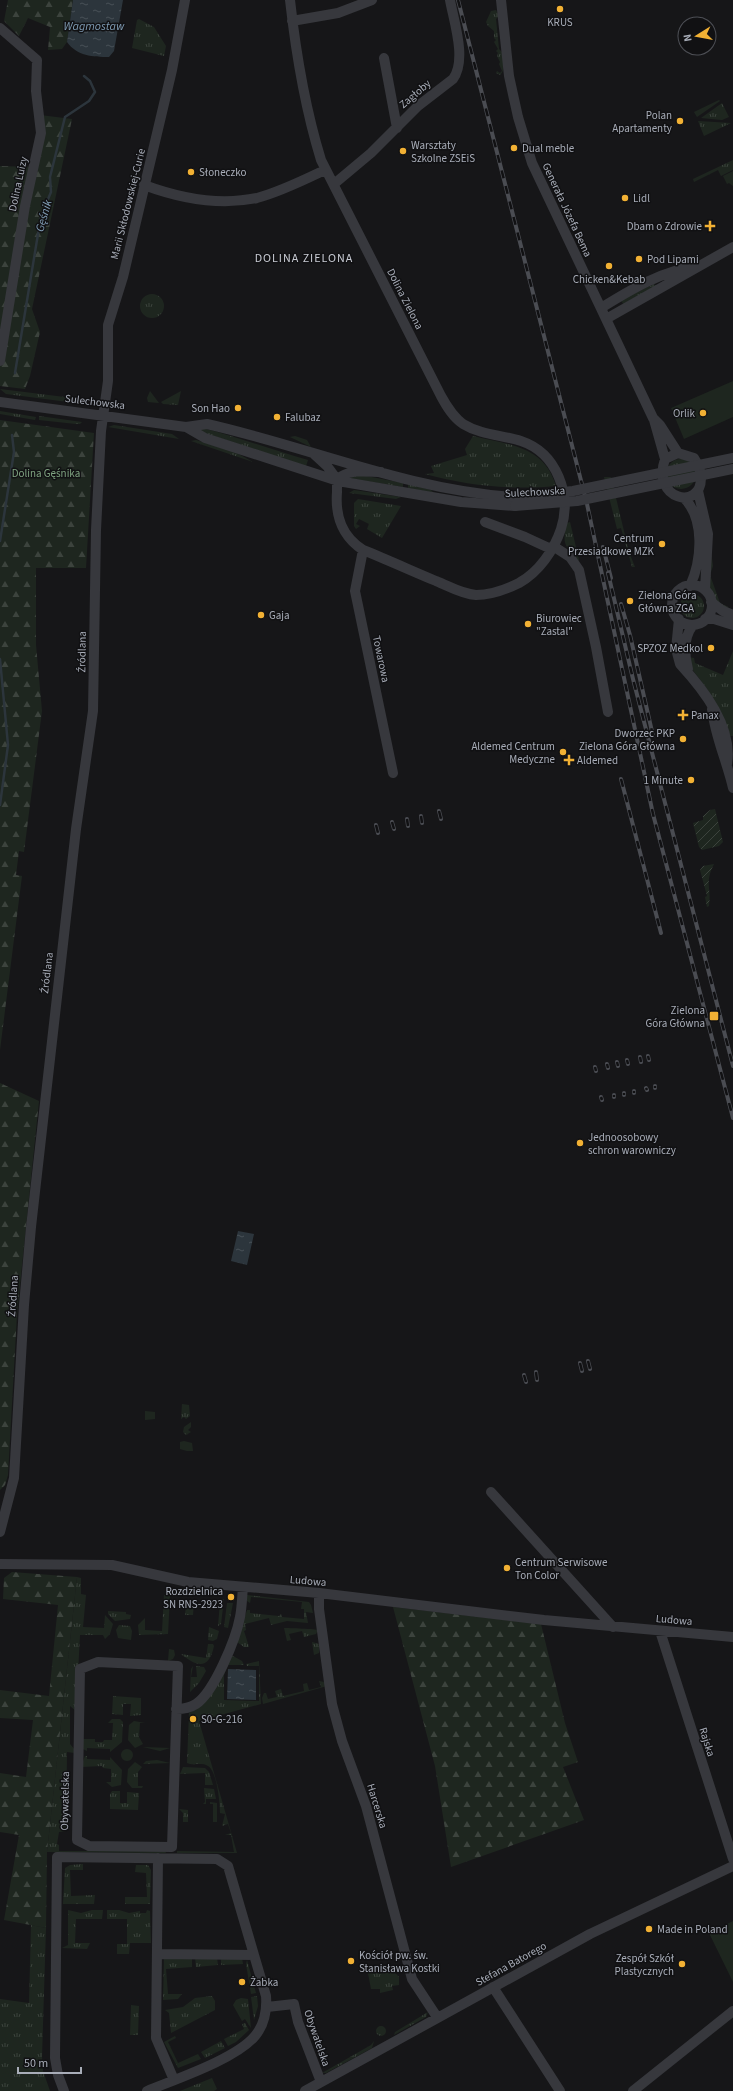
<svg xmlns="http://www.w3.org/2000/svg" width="733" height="2091" font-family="'Source Sans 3',sans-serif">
<defs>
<pattern id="grass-tufts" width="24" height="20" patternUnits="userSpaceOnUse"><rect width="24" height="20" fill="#1e261f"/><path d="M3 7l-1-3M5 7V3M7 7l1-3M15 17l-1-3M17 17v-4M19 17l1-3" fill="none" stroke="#3c433d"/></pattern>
<pattern id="forest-firs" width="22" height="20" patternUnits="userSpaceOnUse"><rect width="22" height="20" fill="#1e261f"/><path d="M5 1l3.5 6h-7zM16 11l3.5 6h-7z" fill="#3c433d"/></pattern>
<pattern id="garden-furrows" width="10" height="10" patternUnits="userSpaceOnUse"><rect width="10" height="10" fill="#1e261f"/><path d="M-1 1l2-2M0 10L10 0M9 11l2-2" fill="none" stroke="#3c433d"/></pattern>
<pattern id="water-ripples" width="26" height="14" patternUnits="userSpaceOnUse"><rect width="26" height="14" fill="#2c353c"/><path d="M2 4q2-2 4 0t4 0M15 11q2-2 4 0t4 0" fill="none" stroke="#485056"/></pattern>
</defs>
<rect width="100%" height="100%" fill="#161618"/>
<path fill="url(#grass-tufts)" d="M496,10l3,6 -3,3 3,30 3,3c1,8 4,18 -2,23l-4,-2 1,-2 3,2 2,-2 -3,-7 1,-2 -3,-6 1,-3 -2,-2 2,-2 -4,-7 2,-2 -2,-2v-7l-6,-5 -2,-4 5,-11z
M139,19l15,8 12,19 -2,10 -32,-8 5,-28z
M719,100l1,1 -23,16 -3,-5z
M722,103l7,14 -7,3 -21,-2z
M698,121l33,2 -27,13z
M733,160v10l-12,6 -3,-6 -24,12 -1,-3z
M733,171v15l-4,-3 -2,1 -4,-8z
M654,284l2,2 -33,18 -2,-4z
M140 306a12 12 0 1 1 24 0a12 12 0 1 1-24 0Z
M0,389l81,10 3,5 -78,-10z
M150,391l9,12 -11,-1 -1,-4z
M181,391l-3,14 -15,-1 -2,-2z
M111,401l10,1 2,6 -9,-1z
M0,411l36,6 -1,3 -35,-6z
M39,416l43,6 -2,2h-4l-37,-4z
M114,425l58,9 7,5 -71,-12z
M202,428c36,9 70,22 106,32l-2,6 -110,-36z
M295,436l12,4 4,7 -21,-10z
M473,436c35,9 71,9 83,50 -45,4 -87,0 -131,-12l9,-1 -3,-7 36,-11 -2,-6z
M196,440l39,12 18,10 -62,-21z
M666 474a15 15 0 1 1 30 0a15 15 0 1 1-30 0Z
M361,475l42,8v4l-55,-9z
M604,477h7l18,75 6,15h-3l-11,-39 -4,1z
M408,484l23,6 3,3 -26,-5z
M354,490l47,7 -5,2 -47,-6z
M358,499l43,7 -19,32 -15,-9 2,-5 -10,-5 -3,5 4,2 -4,3 -2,-3v-23z
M570,522l9,38v1c-15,-17 -17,-16 -12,-38z
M710,544l3,22 -3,9 10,28 8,4 3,6c-31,-17 -21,-39 -21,-69z
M680 606a12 12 0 1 1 24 0a12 12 0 1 1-24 0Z
M733,651v85h-4l-22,-47 -15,-20 -4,-12 6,1 1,5 28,12z
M182,1404l7,1 1,11 -4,3 -2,-2 -3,2z
M145,1411l10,1v7l-10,1z
M191,1422v5l-3,3 3,2 -5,3 -3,-3 1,-5z
M184,1441l8,2 1,8h-6l-7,-2v-7z
M77,1577l4,1v16l5,1 -3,32 21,1 1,-13 8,9 -3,10 -5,5 -2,-4h-23l-4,76 -6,-5v38l5,6v3l-8,-1 -1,79 -7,1 -2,12 2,1v6h106l1,2 -119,-1z
M164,1595l6,1 -2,38 -29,1 -1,-10 7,-7v12l17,1z
M247,1595l62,7 2,3 2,8 -7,-1 2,11 -21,-2 -16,4 -2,-7 -24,6 1,6 -2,1 5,16h-5l-7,-5 10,-32h3v3l29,3 2,-2 1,3 22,2v-10h-3l1,-7 -51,-5 -1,6 -3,-2z
M222,1599h2l-3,25 -3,2 2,-24h2z
M189,1601h5l-1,14h-8l1,-9z
M227,1603h6l-5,25 -4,-1z
M108,1611l18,1v2l5,1 -1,4 -15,2 -7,-7z
M119,1625l11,1 2,5 -1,9 -13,-2 -2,-8z
M209,1627l10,4 -2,8 -4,2 -5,-1z
M284,1628c4,0 32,1 34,2l-2,4 -12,3 -2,-6 -13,3 2,6 -4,1z
M312,1642l7,2v9l-5,2z
M208,1644h5l1,2c-5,24 -17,21 -33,8l25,4z
M169,1649l5,1 1,5 -2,4 -5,2z
M233,1656l9,5 2,4h-16l-4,10v25l35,1v-35h-12l-1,-2 13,-3 2,43 -62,17 38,132h-60v-2l57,1 -3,-17h-6l6,-2 -3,-9 -6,2 3,-12 -5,-1c0,-10 -3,-42 -12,-47 -6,-4 -15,0 -21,-3l2,-50c24,-12 31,-33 42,-56z
M193,1666l-2,11h6l-1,-11 8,1 2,4 -7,12 -9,9 1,-23z
M319,1681l5,1 3,4 -64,18 -1,-6 2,-5h2l2,6 9,-2 -2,-6 6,-2 2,7 21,-5 -1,-7 4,-1 2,7 12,-3z
M113,1696l28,2v17l-11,1 1,-12h-8v11l-11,-1z
M112,1719h8l3,3 -1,20 -12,10v-3l-23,-1v3l-4,-2 -2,-10h14v3h8l1,-2h8l1,-17h-5z
M134,1721l11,2h-5l-1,14 4,7 -8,4 -7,-8 1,-15z
M143,1747l27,1 -10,3z
M121 1755a6 6 0 1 1 12 0a6 6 0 1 1-12 0Z
M85,1756h2v3l23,1v-3l12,13 -1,15 -9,2 -6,-5h5v-13l-8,-1 -1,-2 -21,1z
M157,1760l13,3 -27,1 3,-3z
M135,1762l7,5 -4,5v14h5l-1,2h-10l-5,-6 1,-13z
M183,1767l22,1 4,4 4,13h-8v-12l-25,1z
M204,1788l10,1 2,10h-10v5h-3l2,-2z
M112,1791h8v12h7v-11l12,1 -1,17 -28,-1v-15z
M210,1802l7,1v19h-4v-18h-3z
M179,1809l9,1v12h-5v-9z
M83,1864v6h-13l1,26 24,-1 -1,9h-31l2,-36 5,-3z
M136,1865h12l3,5 -1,34h-25v-7h22l-1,-24 -11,-1z
M68,1910l13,3 11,-3h11l-1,9h-26l-1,24h15l-3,6 -25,-1 6,-3z
M107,1910h12l10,3 11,-2v2h6l1,-3 3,1 1,32h-21l-1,11h-12v-10h10v-25h-20z
M31,1925l15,3 -4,129 1,14 7,20h-50v-92l29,4z
M164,1957h28v10l-26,2 2,25h14l-4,5 -15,1z
M195,1957l22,1 1,7 -22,2z
M221,1958h21l1,6 -22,1z
M247,1960l9,33 -5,1 -5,-30z
M392,1969l7,8v8l-7,1 1,4 -13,3v-4h-9l-3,-16z
M212,1996l3,5v9l-44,23 -2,-20 -4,-3 18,-3 12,-9z
M257,1996l1,10 -4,14 -3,-23z
M241,1998l7,1 3,29 -6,-9 -3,2 -9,-16 3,-5z
M131,2005l8,1 -1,29h-8z
M428,2012l-2,5 -32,18 1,-3z
M245,2023l4,7 -13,12 -8,4 -4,-7 20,-10 -2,-5z
M376 2031a5 5 0 1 1 10 0a5 5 0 1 1-10 0Z
M175,2036l1,2 -8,4 10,21 20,-9 3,5 -23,9 -14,-26z
M221,2041l4,7 -20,10 -4,-6z
M374,2041l-2,7 -46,25h-4l49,-28z
M212,2078l5,11 -3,2h-34z"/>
<path fill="url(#forest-firs)" d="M8,0h65l-6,42 -5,7 -14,1 2,-23 -22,-9 -9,18 -15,-15z
M40,115l32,4 -40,190 8,23 -10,44 -5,13 -25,-3v-220l31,1z
M0,420l94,13 -8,135h-50v77l6,66 -18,141 -5,-1 -3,24 6,1 -22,174z
M0,1083l39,18 -22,213 -9,161 -3,10 -5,5z
M12,1572l65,5 -30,275 -1,76 -42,-8 15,-85 -19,-3v-59l26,4 7,-57 -33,-2v-28l49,6 9,-91 -55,-6 1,-21z
M393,1607l148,17 24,99 13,39 -15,5 21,53 -133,47 -16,-101z"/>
<path fill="url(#garden-furrows)" d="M715,809l8,33 -4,4 -17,4 -3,-3 -6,-24 10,-3v-4l7,-6z
M714,864c-10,19 -2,25 -5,42l-2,1 -2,-10 2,-1 -7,-26 3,-4z"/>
<path fill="#1e261f" d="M733,381v36l-49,22 -13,-31z
M733,1921v61l-24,-49z"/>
<path fill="url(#water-ripples)" d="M73,0h50l-9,51 -5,6c-16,0 -32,-1 -42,-15z
M238,1231l16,3 -7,31 -16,-4z
M228,1669l28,1v30l-29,-1z"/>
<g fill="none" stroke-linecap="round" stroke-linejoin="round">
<path stroke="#2c353c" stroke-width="2.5" d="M15,373l26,-157 10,-24 -1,-15 15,-60 24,-16 6,-9 -5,-11 -6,-5
M0,541l14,-89 -2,-17
M0,659l8,86 -8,60"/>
<path stroke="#37383d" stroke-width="10" d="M290,0c6,54 15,108 31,160l120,236c6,11 12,21 22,28 18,11 39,11 58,17 36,12 51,54 40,88 -7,21 -22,43 -42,54 -14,7 -28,12 -43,12 -15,-1 -27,-9 -40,-14 -24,-10 -48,-21 -73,-31 -21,-14 -28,-33 -26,-58 0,-6 -1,-13 5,-16 11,-7 27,-4 39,-4
M501,0l8,76 9,41 14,46 121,255 7,7 18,28
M292,21l46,-8 34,-13
M0,28l37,32 -1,31 5,42 -16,73 -25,155
M384,58l13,70
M334,184l37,-31 47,-47 35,-27c14,-19 1,-57 -3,-79
M144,185c35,13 75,21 113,13 23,-6 47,-18 68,-28
M601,308c29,-18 62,-38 97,-42
M606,319l127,-72
M0,402l186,25 21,-3c102,23 201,66 306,73
M654,420l11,39
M186,427l19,11 133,43 123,21 54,4
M678,453l16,5c4,6 7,12 7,20 0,33 -50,22 -36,-19z
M314,454l13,12 11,15
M698,491l10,43 -3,56
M684,498c21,21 18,62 6,88
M485,522l40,15 26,12
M553,546l17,11 9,13 17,77 12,65
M363,550l-8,41 38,182
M672 605a20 20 0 1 1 40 0a20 20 0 1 1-40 0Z
M711,602l12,9 10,4
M679,619l-3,30 4,15c24,26 53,63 47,100
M705,619h9l19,6
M688,669c-4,-15 -5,-31 5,-44
M712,709c3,28 15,52 21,79
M491,1492l122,135
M0,1532l14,-54 10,-173 7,-78 45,-398 17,-118 3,-181 5,-99 7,-50v-56l15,-48 49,-207 13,-70
M0,1564l112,1 76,17 131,11 225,27 189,17
M319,1593v16l13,95 10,37 24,65 46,173 25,38
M660,1631l73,228
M98,1662l80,4 -6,181 -83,-1 -12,-6 3,-171z
M176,1709c7,0 14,-1 20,-5 18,-12 40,-65 44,-87 2,-10 2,-20 3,-30
M158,1858l-2,180 18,42
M157,1954l97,1
M493,1987l67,104
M267,2007l27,-3 4,18 23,60
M64,2091l-6,-16 -3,-17 2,-201 160,2 11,7 38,130c1,14 -1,28 -11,40 -19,23 -79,43 -108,55
M305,2091l285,-157 143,-68
M633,2091l100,-80"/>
<g stroke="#4a4c52" stroke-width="4">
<path id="rail" d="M458,0l129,504 66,310 80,304
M603,547l8,31
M608,573l25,106 100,387
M621,604l9,31 23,101
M621,779l40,154
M439,811l2,8
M421,816l1,7
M407,819l1,7
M392,822l2,7
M376,825l2,8
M648,1056l1,4
M640,1057l1,5
M627,1060l1,4
M617,1062l1,4
M607,1064l1,4
M595,1067l1,4
M655,1086v2
M646,1088l1,2
M634,1091v2
M624,1093v2
M614,1095v2
M601,1097l1,3
M588,1361l2,8
M580,1363l2,8
M536,1372l1,8
M524,1375l2,7"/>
</g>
<use href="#rail" stroke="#111113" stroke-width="2.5" stroke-dasharray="8" stroke-linecap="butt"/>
<path stroke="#37383d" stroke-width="10" d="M513,497l60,-6 160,-33
M515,506l62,-5 156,-32"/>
</g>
<g fill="#f2b134" stroke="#111113" stroke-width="1.5">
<circle cx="560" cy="9" r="4"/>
<circle cx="680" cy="121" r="4"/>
<circle cx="514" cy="148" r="4"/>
<circle cx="403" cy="151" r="4"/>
<circle cx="191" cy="172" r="4"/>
<circle cx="625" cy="198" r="4"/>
<path d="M708 220h4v4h4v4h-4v4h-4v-4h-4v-4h4z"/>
<circle cx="639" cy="259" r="4"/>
<circle cx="609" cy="266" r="4"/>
<circle cx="238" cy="408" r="4"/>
<circle cx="703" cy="413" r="4"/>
<circle cx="277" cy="417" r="4"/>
<circle cx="662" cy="544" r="4"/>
<circle cx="630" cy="601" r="4"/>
<circle cx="261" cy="615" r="4"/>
<circle cx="528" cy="624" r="4"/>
<circle cx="711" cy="648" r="4"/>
<path d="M681 709h4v4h4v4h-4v4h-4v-4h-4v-4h4z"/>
<circle cx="683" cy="739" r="4"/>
<circle cx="563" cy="752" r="4"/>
<path d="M567 754h4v4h4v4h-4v4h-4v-4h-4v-4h4z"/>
<circle cx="691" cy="780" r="4"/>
<rect x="709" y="1011" width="10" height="10" rx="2"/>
<circle cx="580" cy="1143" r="4"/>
<circle cx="507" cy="1568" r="4"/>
<circle cx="231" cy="1597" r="4"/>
<circle cx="193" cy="1719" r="4"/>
<circle cx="649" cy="1929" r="4"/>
<circle cx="351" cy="1961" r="4"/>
<circle cx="682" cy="1964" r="4"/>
<circle cx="242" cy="1982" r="4"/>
</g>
<g text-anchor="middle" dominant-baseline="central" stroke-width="3" stroke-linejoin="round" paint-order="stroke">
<g font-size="11" fill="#a8adb8" stroke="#111113" text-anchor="start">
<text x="560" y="22" text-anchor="middle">KRUS</text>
<text x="672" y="115" text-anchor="end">Polan<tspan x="672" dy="13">Apartamenty</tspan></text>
<text x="411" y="145">Warsztaty<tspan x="411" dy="13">Szkolne ZSEiS</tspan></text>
<text x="522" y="148">Dual meble</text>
<text x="199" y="172">Słoneczko</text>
<text x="633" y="198">Lidl</text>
<text x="702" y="226" text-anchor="end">Dbam o Zdrowie</text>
<text x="647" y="259">Pod Lipami</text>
<text x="609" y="279" text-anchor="middle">Chicken&amp;Kebab</text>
<text x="230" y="408" text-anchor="end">Son Hao</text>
<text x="695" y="413" text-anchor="end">Orlik</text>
<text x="285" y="417">Falubaz</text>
<text x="654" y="538" text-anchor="end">Centrum<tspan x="654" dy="13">Przesiadkowe MZK</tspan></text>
<text x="638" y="595">Zielona Góra<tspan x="638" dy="13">Główna ZGA</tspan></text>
<text x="269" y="615">Gaja</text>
<text x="536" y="618">Biurowiec<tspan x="536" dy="13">"Zastal"</tspan></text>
<text x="703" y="648" text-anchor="end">SPZOZ Medkol</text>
<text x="691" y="715">Panax</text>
<text x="675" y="733" text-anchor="end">Dworzec PKP<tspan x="675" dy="13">Zielona Góra Główna</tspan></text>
<text x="555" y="746" text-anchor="end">Aldemed Centrum<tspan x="555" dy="13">Medyczne</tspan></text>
<text x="577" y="760">Aldemed</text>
<text x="683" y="780" text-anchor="end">1 Minute</text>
<text x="705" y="1010" text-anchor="end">Zielona<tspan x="705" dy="13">Góra Główna</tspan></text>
<text x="588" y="1137">Jednoosobowy<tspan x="588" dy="13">schron warowniczy</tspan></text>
<text x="515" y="1562">Centrum Serwisowe<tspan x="515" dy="13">Ton Color</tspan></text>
<text x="223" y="1591" text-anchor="end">Rozdzielnica<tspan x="223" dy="13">SN RNS-2923</tspan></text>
<text x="201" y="1719">S0-G-216</text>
<text x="657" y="1929">Made in Poland</text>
<text x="359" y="1955">Kościół pw. św.<tspan x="359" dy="13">Stanisława Kostki</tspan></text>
<text x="674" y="1958" text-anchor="end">Zespół Szkół<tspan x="674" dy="13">Plastycznych</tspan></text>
<text x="250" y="1982">Żabka</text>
</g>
<g font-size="11" fill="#a8adb8" stroke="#111113">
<text transform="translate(415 94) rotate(-41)">Zagłoby</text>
<text transform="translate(18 184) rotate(-78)">Dolina Luizy</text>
<text transform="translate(128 204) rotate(-76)">Marii Skłodowskiej-Curie</text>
<text transform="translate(567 210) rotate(65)">Generała Józefa Bema</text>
<text transform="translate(405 299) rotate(63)">Dolina Zielona</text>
<text transform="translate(95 402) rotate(7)">Sulechowska</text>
<text transform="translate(535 492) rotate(-3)">Sulechowska</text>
<text transform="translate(82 652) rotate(-89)">Źródlana</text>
<text transform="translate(381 659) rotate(78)">Towarowa</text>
<text transform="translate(47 973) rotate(-83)">Źródlana</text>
<text transform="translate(13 1296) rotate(-86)">Źródlana</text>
<text transform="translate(308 1581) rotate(5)">Ludowa</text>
<text transform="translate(674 1620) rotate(5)">Ludowa</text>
<text transform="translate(707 1742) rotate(73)">Rajska</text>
<text transform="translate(65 1801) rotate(-89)">Obywatelska</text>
<text transform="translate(377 1806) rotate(73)">Harcerska</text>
<text transform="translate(511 1964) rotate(-29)">Stefana Batorego</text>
<text transform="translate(317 2038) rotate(71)">Obywatelska</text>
</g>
<g font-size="11" fill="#7fa381" stroke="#111113">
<text x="46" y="473">Dolina Gęśnika</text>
</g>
<g font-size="12" font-style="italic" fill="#7f9bb3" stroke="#111113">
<text x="94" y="26">Wagmostaw</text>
<text transform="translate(44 216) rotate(-74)">Gęśnik</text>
</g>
<g font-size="12" letter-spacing="1" fill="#c9ccd4" stroke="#111113">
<text x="304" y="258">DOLINA ZIELONA</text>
</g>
</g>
<g transform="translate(697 36) rotate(259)"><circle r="19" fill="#111113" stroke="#4d4f55"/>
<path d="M0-3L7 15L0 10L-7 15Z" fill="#f2b134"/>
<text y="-6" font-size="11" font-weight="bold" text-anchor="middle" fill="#a8adb8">N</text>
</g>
<path d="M18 2067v6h63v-6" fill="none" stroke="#a8adb8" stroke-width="2"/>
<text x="24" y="2067" font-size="12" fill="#a8adb8" stroke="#111113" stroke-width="3" paint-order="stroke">50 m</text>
</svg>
